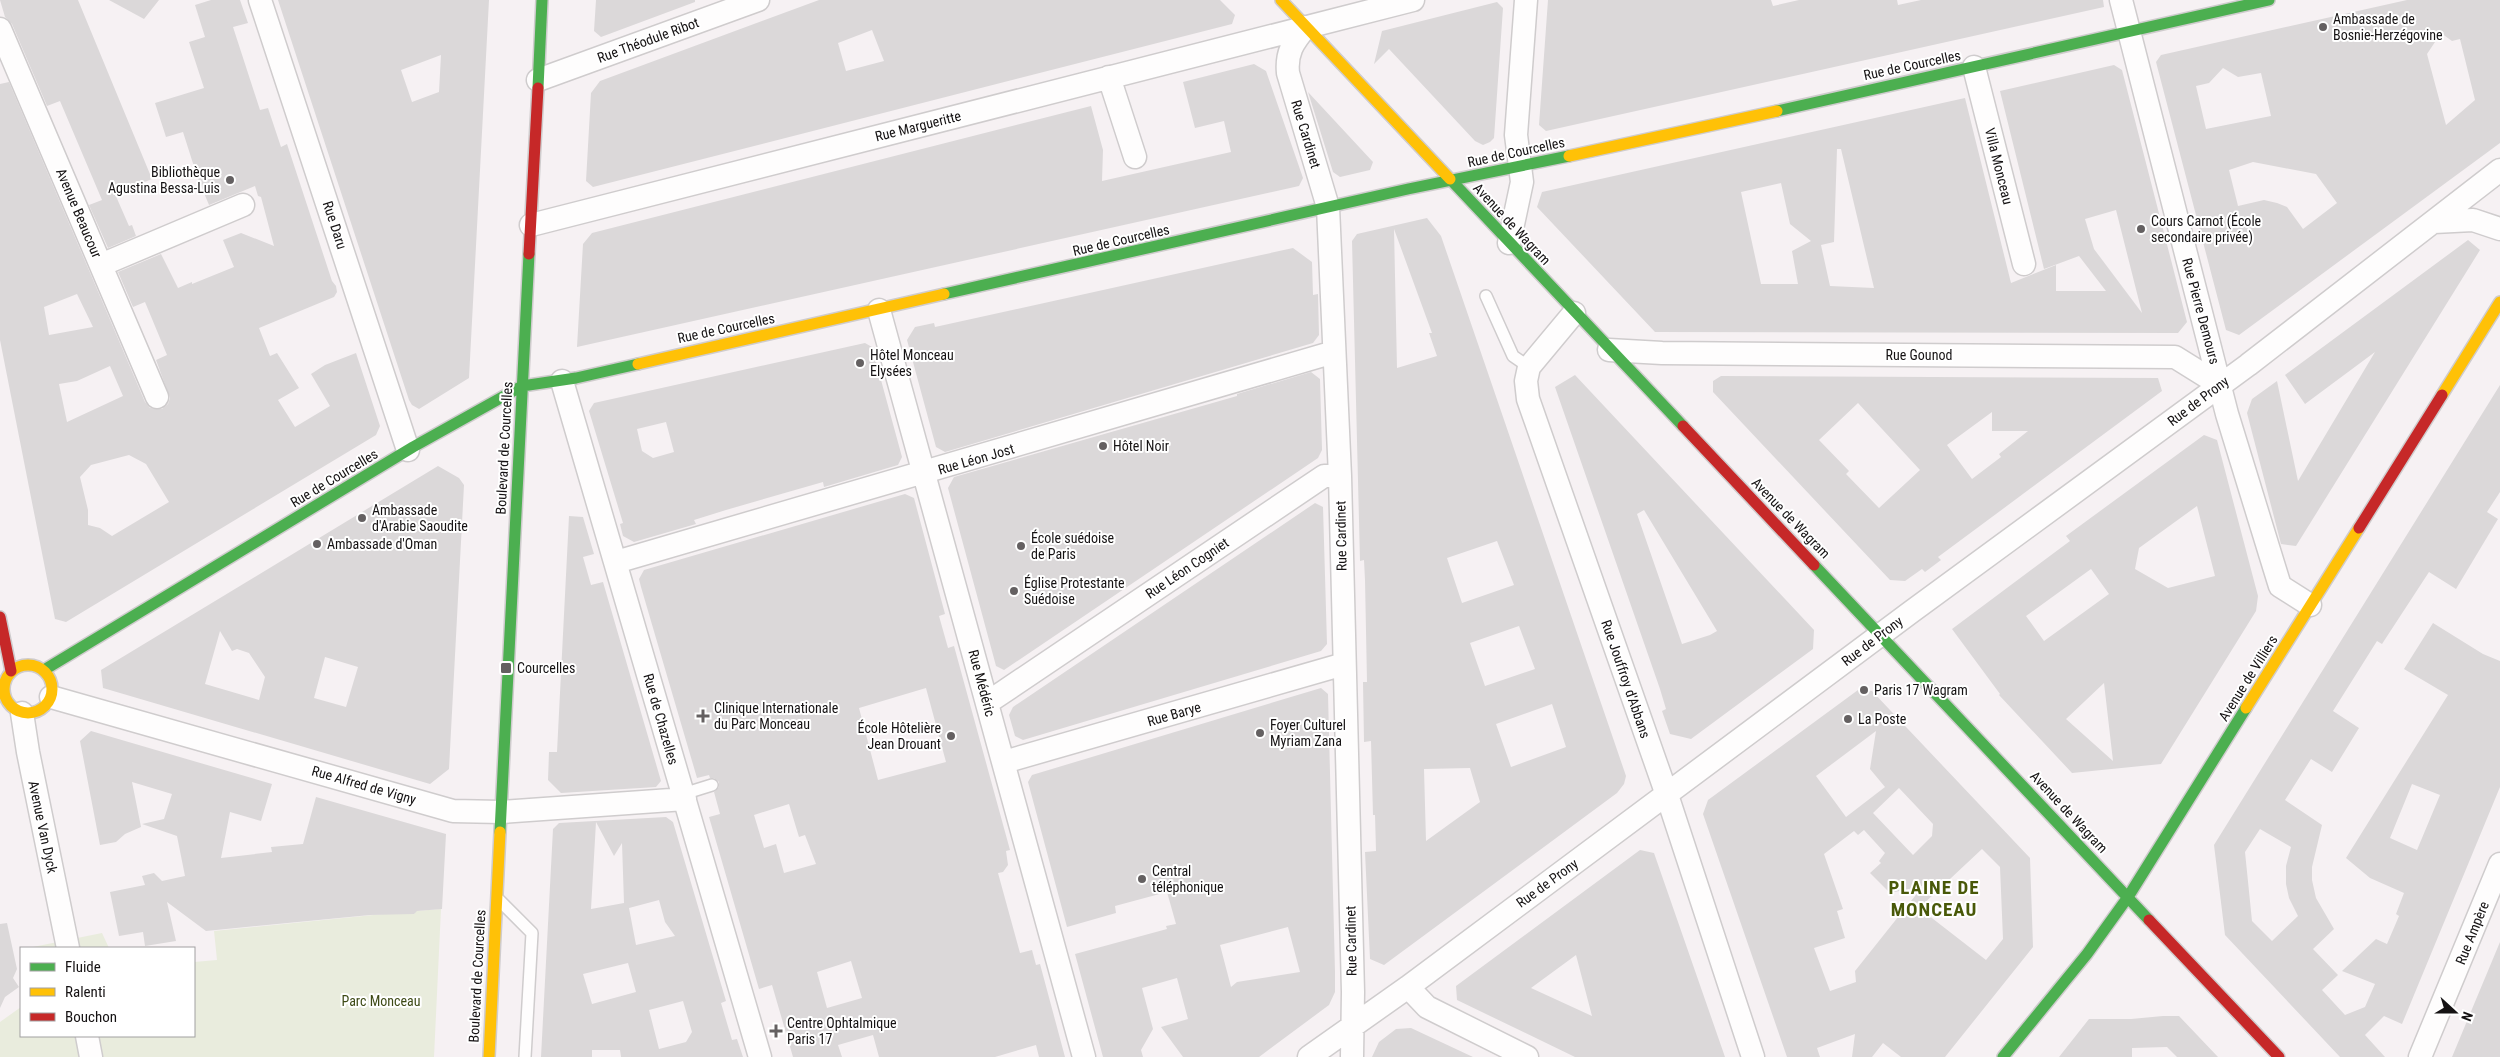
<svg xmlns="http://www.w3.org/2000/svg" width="2500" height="1057" font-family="'Roboto Condensed',sans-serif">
<rect width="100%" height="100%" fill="#f6f1f3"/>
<path fill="#e9ecdd" d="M441,909l-7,148h-434v-35l21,-15v29h173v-74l23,-2 -3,-29 189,-19 11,2 2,-3z
M102,933l7,15h-81z"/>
<path fill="#dbd8d9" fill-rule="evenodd" d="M0,0h78l74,179 -37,15 14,32 3,-1 4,11 -28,12 -19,-43 13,-5 -42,-99 -13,5 -35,-82 -7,-7z
M109,0h50l-15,19z
M211,0h29l8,23 -15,4 27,83 8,-2 13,39 6,-3 45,137 4,5 1,6 -3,5 -75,31 11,28 7,-3 22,35 -21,12 17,27 35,-21 -19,-32 14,-9 31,-12 24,73 -4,9 -310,187 -11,-3 -55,-279v-256l9,-2 136,320 5,6 12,1 6,-5 2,-6 -14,-38 11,-5 -22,-53 -12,5 -15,-35 43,-18 17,34 14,-6v2l42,-17 -11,-27 18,-7 33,13 -13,-49 -3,-1 -3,-10 -46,19 -12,-29 -14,-44 -17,5 -11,-34 49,-15 -15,-46 16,-5 -10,-32zM77,294l16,33 -44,8 -5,-28zM110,366l13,30 -56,26 -8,-38 18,-3zM129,455l17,9 23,38 -57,34 -12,-8 -12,-3v-15l-8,-33 11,-12z
M278,0h211l-20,378 -50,31 -7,-4 -3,-5zM441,55l-2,37 -27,10 -11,-32z
M596,0h99v2l-94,35 -7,-6z
M819,0h401l15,15 -3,9 -639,163 -7,-6 5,-88 9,-12zM872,30l12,31 -38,10 -8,-28z
M1548,0h223l2,6 26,-6h98l1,5 23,-5h182l1,7 -558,124 -7,-6z
M2407,0h93v143l-261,192 -13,-5 -70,-268 5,-7zM2441,33l11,8 8,-2 15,61 -29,25 -19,-71zM2223,68l15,9 23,-4 10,43 -65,13 -10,-43 13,-3zM2253,162l63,12 21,29 -34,26 -16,-22 -10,-4 -13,-3 -26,6 -9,-36z
M1497,2l6,6 -9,130 -4,4 -7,3 -8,-4 -86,-92 -15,15 8,-33z
M1254,64l12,7 37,107 -4,8 -722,161 6,-103 9,-11 499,-127 12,44 -1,31 129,-29 -7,-31 -29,7 -12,-46z
M2114,65l8,5 65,252 -9,11 -523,-1 -118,-125 5,-15 423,-94 46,185 45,-18v26h50l-27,-35 -35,13 -44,-178zM1837,149h4l33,139 -44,-2 -9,-41 13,-3zM1781,183l9,41 21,17 -19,10 6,33h-37l-20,-92zM2116,210l26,103 -48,-64 -9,-30z
M1308,92l65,70 -3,8 -30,7 -7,-5z
M1427,218l14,18 185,540 -2,8 -7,9 -233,172 -14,-6 -5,-107 11,-1 -1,-36h-2l-2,-74 -7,1 -1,-60h4l-2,-102 -1,-20 -4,1 -8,-320 5,-7zM1394,229l38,104h-3l8,23 -40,12zM1497,541l17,44 -52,18 -15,-45zM1519,626l16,43 -50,17 -15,-43zM1552,704l14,43 -55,20 -15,-43zM1470,768l10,34 -54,39 -2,-72z
M2468,240l12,10 -184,296 -15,-2 -34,-131 5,-14 25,-18 21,100 77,-129 -70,52 -20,-29z
M1293,248l19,14 1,33 5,-1 1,41 -6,8 -368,109 -9,-5 -29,-107 8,-13 19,-4 1,4z
M865,343l7,4 30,110 -4,8 -74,22 -1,-5 -97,28 -32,10 2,4 -62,18 -11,-6 -3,-12 3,-1 -34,-112 5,-8zM666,422l8,30 -21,6 -11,-7 -5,-22z
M1311,372l9,7 2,71 -4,8 -314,212 -8,-4 -48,-178 6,-11 283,-81v-2z
M1575,375l239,255 -1,19 -122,90 -21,-5 -8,-23 4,-2 -6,-20 -105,-302zM1644,510l73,121 -7,4 -28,9 -45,-130z
M1721,376l437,2 4,13 -224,166 3,3 -16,12 -3,-3 -17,12 -15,-1 -177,-188v-11zM1858,403l62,67 -41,38 -33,-34 3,-3 -30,-31zM1992,412v19h36l-29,23 2,3 -29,22 -25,-34z
M2500,385v107l-13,20 11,7 -42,70 -27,-17 -47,72 -5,-3 -44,70 26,17 -27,44 -21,-13 -26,41 37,25 -10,42v13l4,18 18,31 -21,20 25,26 -16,15 23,25 20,-8 10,-23 -33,-13 34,-32 11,5 12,-28 -3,-2 8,-21 -34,-15 -24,-20 102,-163 -44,-26 29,-46 50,31 17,7v126l-98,237 -18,-8 -19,19 20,22h-45l-115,-122 -11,-90zM2412,784l28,11 -23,55 -27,-12zM2260,829l31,18 -5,19v18l3,14 9,18 -26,25 -20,-20 -7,-69z
M2204,435l13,5 41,156 -2,15 -95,153 -89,9 -73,-78 1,-1 -48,-65 118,-88 -4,-5zM2197,506l18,70 -47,12 -33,-19 4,-21zM2091,569l18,25 -65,47 -18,-25zM2104,683l9,78 -47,-42z
M438,466l21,12 5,7 -15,284 -19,15 -327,-96 -2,-18zM220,631l12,20 5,-2 12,4 16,24 -6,23 -54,-16zM325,657l33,10 -12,40 -32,-9z
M905,494l9,4 31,116 -6,2 9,32 6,-2 56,204 -4,1 2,14 -5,7 -5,1 22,80 12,-3 4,15 4,-1 25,93h-26l-3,-12 -41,12h-116l-6,-22 -35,10 4,12h-49l-21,-72 -13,4 -50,-172 11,-3 -6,-22 5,-5v-5l-5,-4h-4l-1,-3 -12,3 -56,-191 -2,-8 5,-9zM926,688l20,74 -68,18 -19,-72zM789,804l10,33 6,-2 11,29 -32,9 -8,-29 -12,4 -10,-33zM851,961l11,37 -35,10 -10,-36z
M1315,503l8,4 4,137 -6,7 -298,89 -8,-4 -6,-21 4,-8z
M569,516l14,1 11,37 -11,3 8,28 12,-3 58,199 -5,6 -95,6 -13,-13 1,-28h8z
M1321,688l7,6 7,278v20l-6,13 -70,52h-76l-22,-30 27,-8 -11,-41 -35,10 11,41 -12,21 2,7h-40l-28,-103 92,-25 -1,-3 10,-2 -9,-32 -52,14 1,7 -49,14 -39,-145 4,-7zM1288,927l12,45 -63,10 -6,5 -11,-42z
M1858,690l14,1 158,167 3,89 -88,110h-44l-18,-14 -11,14h-20l3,-23 -38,14 3,9h-33l-84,-243 5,-14zM1876,731l-6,38 15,18 -39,30 -30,-41zM1899,788l34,36 -1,12 -19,19 -40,-42zM1864,830l21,23 -6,8 2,2 -11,10 20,20 33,-7 -12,15 4,4 -5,-3 -55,69 1,11 -26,9 -16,-43 31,-10 -8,-27 6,-2 -19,-55 30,-23 4,4zM1982,849l18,18 3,72 -17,21 -67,-52z
M91,731l181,53 -11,37 -31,-9 -9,46 51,-6 -1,-5 32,-3 13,-47 130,37 -4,75 -25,2 -3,3 -44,1 -164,16 -39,-29 9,39 -31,5 -2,-14 -24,4 -9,-44 35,-7 -3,-9 12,-3 8,8 23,-5 -8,-40 -35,-12 22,-5 8,-25 -40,-12 9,45 -16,7 -9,8 -16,3 -20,-104z
M666,817l7,5 53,179 -5,2 11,37 5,-1 6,18h-122l-1,-7h-28v7h-51l12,-228 6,-6zM596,822l18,34 8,-13 2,60 -33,6zM659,900l6,22 10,14 -39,9 -7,-37zM628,963l8,29 -44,12 -9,-30zM683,1001l9,31 -6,10 -27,7 -10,-39z
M1640,850l14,3 71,204h-150l-118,-57 -1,-14zM1576,955l16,61 -61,-28z
M7,923l10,46 -4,9 6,9 -14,10 -5,11v-84z
M2500,942v115h-48z
M2163,1016h16l39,41h-41l-10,-10 -35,1v9h-73l30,-38h42z
M1411,1028l62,29h-101l7,-15 17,-13z"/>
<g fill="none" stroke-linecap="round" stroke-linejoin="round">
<g stroke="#cfcccd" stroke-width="14">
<path id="lane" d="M1486,296l27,60 16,11
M683,794l29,-9
M499,900l33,33 -7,124"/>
</g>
<g stroke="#cfcccd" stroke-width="25">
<path id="street" d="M260,0l148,450
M2121,0l106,414 53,172 30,19
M1306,27c-13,15 -20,26 -18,46l40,134 12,269 13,516 -1,65
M0,29l157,368
M1974,67l50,197
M1109,77l26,80
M538,80l220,-80
M2434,222l39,-2 27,9
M531,225l882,-225
M1509,243l13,-61 -6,-47 10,-135
M101,265l142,-60
M879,310l205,747
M1574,313l-45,54 -3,14 2,18 139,396 86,262
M1609,350l53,3 513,4 45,28
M562,381l198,676
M616,562l718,-210
M51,697l402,114 48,1 184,-13
M987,703l337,-227h16
M22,713l6,39 40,196
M1004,762l340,-98
M1408,987l19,20 100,50
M87,1036l4,21
M1309,1057l99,-70 503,-375 337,-247 252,-195
M2420,1057l80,-193"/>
</g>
<g stroke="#cfcccd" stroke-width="14">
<path id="fast" d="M538,88l4,-88
M1777,111l492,-111
M1450,179l233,247
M944,294l464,-105 161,-33
M1814,565l335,355
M44,670l369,-223 109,-61 54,-8 62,-14
M500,832l29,-578
M2003,1057l84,-103 41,-57 118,-189"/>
</g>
<g stroke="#cfcccd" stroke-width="14">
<path id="slow" d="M1281,0l169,179
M1569,156l208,-45
M638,364l306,-70
M2442,395l58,-93
M4 689a24 24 0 1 1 48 0a24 24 0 1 1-48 0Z
M2246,708l113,-180
M489,1057l11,-225"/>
</g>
<g stroke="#cfcccd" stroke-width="14">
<path id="jam" d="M529,254l9,-166
M1683,426l131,139
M2359,528l83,-133
M0,617l11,54
M2149,920l130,137"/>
</g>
<use href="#lane" stroke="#fefdfd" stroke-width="11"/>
<use href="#street" stroke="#fefdfd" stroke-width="22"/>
<use href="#fast" stroke="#4caf50" stroke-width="11"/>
<use href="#slow" stroke="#ffc107" stroke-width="11"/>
<use href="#jam" stroke="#c62828" stroke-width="11"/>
</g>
<g fill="#646061" stroke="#fff" stroke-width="2">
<circle cx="2323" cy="27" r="5"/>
<circle cx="230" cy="180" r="5"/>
<circle cx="2141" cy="229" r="5"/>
<circle cx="860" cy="363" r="5"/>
<circle cx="1103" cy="446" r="5"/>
<circle cx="362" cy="518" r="5"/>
<circle cx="317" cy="544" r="5"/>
<circle cx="1021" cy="546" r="5"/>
<circle cx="1014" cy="591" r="5"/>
<rect x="500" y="662" width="12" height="12" rx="2.5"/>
<circle cx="1864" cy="690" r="5"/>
<path d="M700.5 708.5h5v5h5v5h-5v5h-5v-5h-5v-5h5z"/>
<circle cx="1848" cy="719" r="5"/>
<circle cx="1260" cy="733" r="5"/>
<circle cx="951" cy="736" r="5"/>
<circle cx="1142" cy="879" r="5"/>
<path d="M773.5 1023.5h5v5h5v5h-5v5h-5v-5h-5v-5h5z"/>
</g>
<g text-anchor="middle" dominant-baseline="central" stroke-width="4" stroke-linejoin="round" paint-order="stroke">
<g font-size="14" fill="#151213" stroke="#fff" text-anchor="start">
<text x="2333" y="19">Ambassade de<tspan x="2333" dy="16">Bosnie-Herzégovine</tspan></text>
<text x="220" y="172" text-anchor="end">Bibliothèque<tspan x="220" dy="16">Agustina Bessa-Luis</tspan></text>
<text x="2151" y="221">Cours Carnot (École<tspan x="2151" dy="16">secondaire privée)</tspan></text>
<text x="870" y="355">Hôtel Monceau<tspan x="870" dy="16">Elysées</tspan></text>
<text x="1113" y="446">Hôtel Noir</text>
<text x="372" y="510">Ambassade<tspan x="372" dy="16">d'Arabie Saoudite</tspan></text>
<text x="1031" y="538">École suédoise<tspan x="1031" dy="16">de Paris</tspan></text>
<text x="327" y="544">Ambassade d'Oman</text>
<text x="1024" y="583">Église Protestante<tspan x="1024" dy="16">Suédoise</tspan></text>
<text x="517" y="668">Courcelles</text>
<text x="1874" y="690">Paris 17 Wagram</text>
<text x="714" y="708">Clinique Internationale<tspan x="714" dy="16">du Parc Monceau</tspan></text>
<text x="1858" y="719">La Poste</text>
<text x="1270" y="725">Foyer Culturel<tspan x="1270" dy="16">Myriam Zana</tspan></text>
<text x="941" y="728" text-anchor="end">École Hôtelière<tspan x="941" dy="16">Jean Drouant</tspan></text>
<text x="1152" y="871">Central<tspan x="1152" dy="16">téléphonique</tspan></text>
<text x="787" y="1023">Centre Ophtalmique<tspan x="787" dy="16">Paris 17</tspan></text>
</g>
<g font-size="14" fill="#151213" stroke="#fff">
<text transform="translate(648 40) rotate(-20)">Rue Théodule Ribot</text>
<text transform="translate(1912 65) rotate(-12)">Rue de Courcelles</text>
<text transform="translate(918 126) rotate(-14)">Rue Margueritte</text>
<text transform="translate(1306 134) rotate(73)">Rue Cardinet</text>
<text transform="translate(1516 152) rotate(-12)">Rue de Courcelles</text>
<text transform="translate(1999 166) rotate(76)">Villa Monceau</text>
<text transform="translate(79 213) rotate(67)">Avenue Beaucour</text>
<text transform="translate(1512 224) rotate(47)">Avenue de Wagram</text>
<text transform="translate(335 225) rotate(72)">Rue Daru</text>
<text transform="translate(1121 240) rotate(-13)">Rue de Courcelles</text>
<text transform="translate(2201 311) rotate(75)">Rue Pierre Demours</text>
<text transform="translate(726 328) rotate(-12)">Rue de Courcelles</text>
<text x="1919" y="355">Rue Gounod</text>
<text transform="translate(2198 401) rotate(-37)">Rue de Prony</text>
<text transform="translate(504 448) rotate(-87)">Boulevard de Courcelles</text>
<text transform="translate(976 459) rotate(-16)">Rue Léon Jost</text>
<text transform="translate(334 478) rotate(-31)">Rue de Courcelles</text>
<text transform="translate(1791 518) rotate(46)">Avenue de Wagram</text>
<text transform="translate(1341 536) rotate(-91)">Rue Cardinet</text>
<text transform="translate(1187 568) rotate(-34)">Rue Léon Cogniet</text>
<text transform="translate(1872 641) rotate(-37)">Rue de Prony</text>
<text transform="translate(2248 678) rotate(-58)">Avenue de Villiers</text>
<text transform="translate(1626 679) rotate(71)">Rue Jouffroy d'Abbans</text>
<text transform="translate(982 683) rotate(75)">Rue Médéric</text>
<text transform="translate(1174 714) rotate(-16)">Rue Barye</text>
<text transform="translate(661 719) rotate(74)">Rue de Chazelles</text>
<text transform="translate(364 785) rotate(16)">Rue Alfred de Vigny</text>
<text transform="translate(2069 812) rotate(47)">Avenue de Wagram</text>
<text transform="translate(43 827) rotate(78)">Avenue Van Dyck</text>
<text transform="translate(1547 883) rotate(-36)">Rue de Prony</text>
<text transform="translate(2472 933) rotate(-68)">Rue Ampère</text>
<text transform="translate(1351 941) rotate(-91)">Rue Cardinet</text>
<text transform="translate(477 976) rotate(-87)">Boulevard de Courcelles</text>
</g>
<g font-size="14" fill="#3e4a16" stroke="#fff">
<text x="381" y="1001">Parc Monceau</text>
</g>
<g font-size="19" font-weight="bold" letter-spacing="1" fill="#495909" stroke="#fff">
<text x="1934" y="887">PLAINE DE<tspan x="1934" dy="22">MONCEAU</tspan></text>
</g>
</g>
<rect x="20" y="947" width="175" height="90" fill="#ffffff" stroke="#a1a0a1"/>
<rect x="30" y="963" width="25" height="8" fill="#4caf50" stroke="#a1a0a1"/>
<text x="65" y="972" font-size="15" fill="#151213">Fluide</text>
<rect x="30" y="988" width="25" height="8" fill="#ffc107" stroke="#a1a0a1"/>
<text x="65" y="997" font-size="15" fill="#151213">Ralenti</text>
<rect x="30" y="1013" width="25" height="8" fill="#c62828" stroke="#a1a0a1"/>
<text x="65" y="1022" font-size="15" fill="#151213">Bouchon</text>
<g transform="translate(2455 1012) rotate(111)" stroke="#ffffff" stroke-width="4" paint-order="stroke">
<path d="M0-4L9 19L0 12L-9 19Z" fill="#151213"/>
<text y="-8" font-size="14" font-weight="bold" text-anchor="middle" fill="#151213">N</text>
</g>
</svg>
